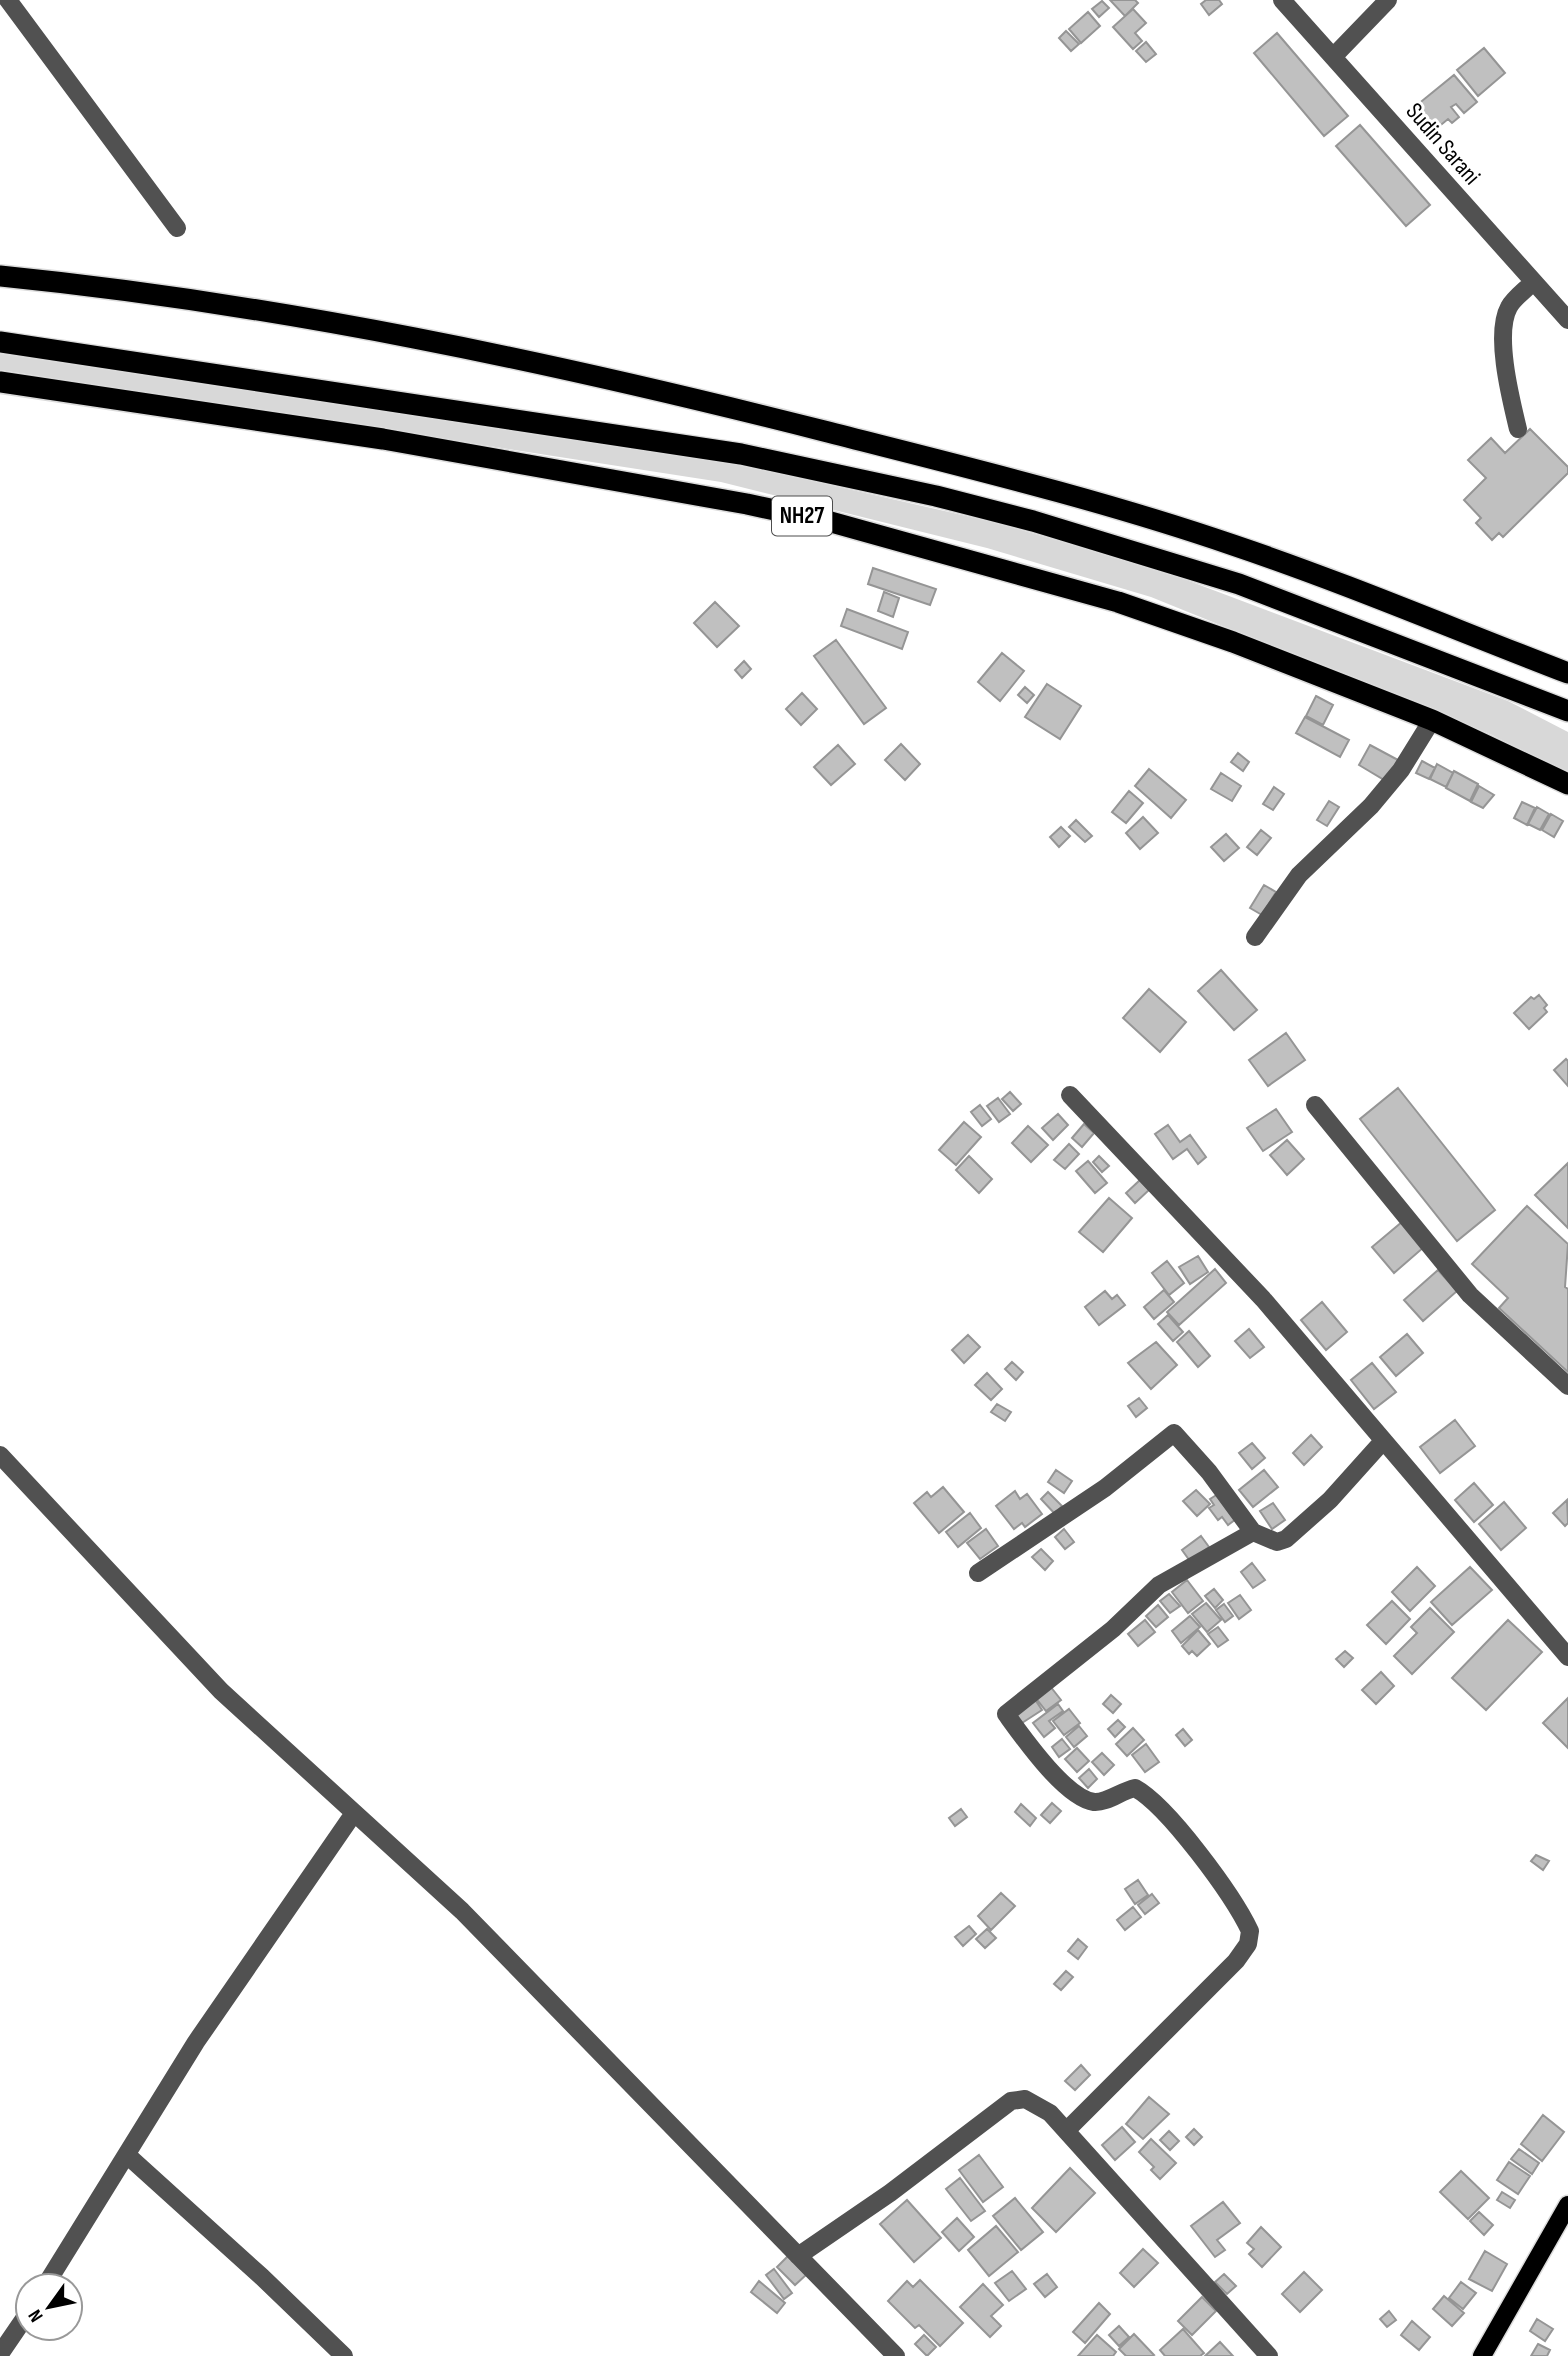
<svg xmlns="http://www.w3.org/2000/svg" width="1568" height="2356" font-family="'Sofia Sans Condensed',sans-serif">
<rect width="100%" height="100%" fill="#fff"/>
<path fill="#d8d8d8" d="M0,352l720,108 273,62 167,48 348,131 60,31v42l-76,-39 -341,-138 -164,-49 -266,-66 -721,-112z"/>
<path fill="#c0c0c0" stroke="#959595" stroke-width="2" d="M1110,0h25l3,3 -13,13z
M1206,0h13l3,4 -13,11 -8,-11z
M1102,1l7,7 -10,9 -7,-8z
M1133,9l13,14 -11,10 7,8 -9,8 -20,-22z
M1088,12l12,14 -19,17 -12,-14z
M1066,31l13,13 -8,7 -12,-13z
M1277,33l71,83 -24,20 -70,-83z
M1146,42l10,12 -10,8 -10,-11z
M1484,48l21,25 -27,23 -21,-26z
M1454,75l23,27 -13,11 -8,-9 -5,3 8,10 -7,6 -4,-4 -12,10 -18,-17 3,-3 -4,-4z
M1360,125l70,80 -24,21 -70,-80z
M1530,429l38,38v6l-65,64 -4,-4 -7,7 -16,-17 5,-5 -17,-18 22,-22 -18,-18 23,-22 14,15z
M873,568l63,21 -6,16 -62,-21z
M884,592l15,6 -6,19 -15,-6z
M715,602l24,24 -22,21 -23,-24z
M847,609l61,23 -6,17 -61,-23z
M836,640l50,68 -22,16 -50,-68z
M1002,653l22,18 -24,30 -22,-19z
M744,661l7,8 -9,9 -7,-8z
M1047,684l34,22 -21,33 -35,-22z
M1025,687l9,8 -7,8 -9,-8z
M802,693l15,16 -16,16 -15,-16z
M1316,696l17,9 -10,20 -17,-9z
M1305,717l44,23 -9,17 -44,-24z
M901,744l19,20 -15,16 -20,-20z
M838,745l17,19 -24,21 -17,-18z
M1370,745l28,15 -12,21 -27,-16z
M1238,753l11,9 -6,9 -12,-9z
M1422,761l13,7 -6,11 -13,-6z
M1437,764l16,9 -7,14 -16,-8z
M1149,769l37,31 -15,18 -36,-32z
M1454,771l24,13 -8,17 -24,-13z
M1221,773l20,13 -9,15 -21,-12z
M1479,786l15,9 -11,13 -12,-6z
M1274,787l10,7 -11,16 -10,-6z
M1129,791l14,12 -17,20 -14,-11z
M1329,801l10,6 -12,19 -10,-6z
M1522,802l13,6 -8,17 -13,-7z
M1537,807l12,7 -9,16 -12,-6z
M1551,814l12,7 -9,16 -12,-7z
M1143,817l15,16 -18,16 -14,-16z
M1076,820l16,16 -7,6 -16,-15z
M1061,827l9,9 -11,11 -9,-10z
M1261,830l10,8 -14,17 -10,-8z
M1226,834l13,14 -15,13 -13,-14z
M1264,885l12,7 -14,23 -12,-7z
M1221,970l36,40 -23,20 -36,-39z
M1149,989l37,33 -26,30 -37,-34z
M1539,995l8,10 -3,3 3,4 -18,17 -15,-16 17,-16 3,2z
M1286,1033l19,27 -37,26 -19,-26z
M1566,1059l2,2v25l-14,-16z
M1398,1088l97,122 -38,31 -97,-122z
M1010,1092l11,12 -8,7 -11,-12z
M998,1098l12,16 -11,8 -12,-16z
M980,1105l11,14 -9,7 -11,-14z
M1276,1109l16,23 -29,19 -16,-23z
M1058,1114l10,11 -15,15 -11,-12z
M964,1122l17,15 -25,28 -17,-15z
M1084,1124l10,9 -12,14 -10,-9z
M1168,1125l12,17 10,-7 16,22 -8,7 -11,-15 -14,10 -18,-25z
M1028,1126l20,19 -17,17 -19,-19z
M1287,1140l17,19 -17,16 -17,-20z
M1069,1144l10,10 -14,15 -11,-9z
M969,1156l23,23 -13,14 -23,-23z
M1099,1156l10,10 -7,6 -9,-10z
M1088,1161l19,22 -12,10 -19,-22z
M1568,1163v65l-33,-33z
M1140,1180l9,10 -14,13 -9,-10z
M1109,1198l23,20 -29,34 -24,-20z
M1527,1206l41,38 -3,43 3,2v83l-69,-64 9,-10 -36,-34z
M1402,1222l22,25 -30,26 -22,-26z
M1198,1256l10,16 -18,12 -11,-17z
M1167,1261l17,22 -15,12 -17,-22z
M1215,1269l11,14 -47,42 -12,-13z
M1438,1270l19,21 -34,30 -19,-21z
M1164,1290l10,12 -20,17 -10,-12z
M1105,1291l7,8 5,-4 8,10 -26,20 -14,-18z
M1322,1302l25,30 -21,18 -25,-30z
M1168,1315l15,17 -10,9 -15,-17z
M1249,1329l15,18 -14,11 -15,-17z
M1189,1331l21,25 -12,11 -21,-25z
M1407,1334l16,19 -27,23 -16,-19z
M968,1335l12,12 -16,16 -12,-13z
M1156,1342l21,23 -26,24 -23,-26z
M1012,1362l11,10 -7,8 -11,-11z
M1372,1363l24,29 -22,17 -23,-29z
M987,1373l15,16 -11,11 -16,-15z
M1139,1398l8,10 -11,9 -8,-11z
M997,1404l14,8 -6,9 -14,-9z
M1455,1420l20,26 -35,27 -20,-26z
M1311,1435l11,12 -18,18 -11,-12z
M1252,1443l13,15 -13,11 -13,-16z
M1056,1470l16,11 -8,12 -16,-11z
M1264,1470l14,17 -25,20 -14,-17z
M1474,1483l19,22 -19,17 -19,-22z
M943,1487l21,25 -25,21 -25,-30 13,-11 4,5z
M1196,1490l14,14 -13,12 -14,-15z
M1015,1491l5,8 7,-5 15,20 -17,13 -3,-4 -8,6 -18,-23z
M1048,1492l14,14 -7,8 -14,-15z
M1218,1494l18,25 -8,6 -6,-8 -4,3 -9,-12 5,-3 -4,-6z
M1567,1500l1,23 -3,3 -12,-13z
M1504,1502l22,26 -25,22 -22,-26z
M1273,1503l12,17 -13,9 -12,-18z
M970,1513l11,15 -23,19 -12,-15z
M986,1529l12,17 -18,13 -13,-16z
M1064,1529l10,13 -9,7 -10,-12z
M1201,1536l8,11 -19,14 -8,-11z
M1041,1549l12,12 -8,9 -13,-13z
M1252,1563l13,17 -12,8 -12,-16z
M1417,1567l18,19 -25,25 -18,-19z
M1470,1567l22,23 -40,35 -21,-23z
M1187,1580l16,21 -15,12 -16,-21z
M1214,1589l9,11 -8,8 -10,-12z
M1169,1594l11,12 -10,7 -10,-12z
M1240,1595l11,15 -12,9 -11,-16z
M1392,1601l18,18 -24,25 -19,-19z
M1206,1603l15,17 -14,12 -15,-18z
M1224,1604l9,12 -8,6 -9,-12z
M1158,1605l10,12 -12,10 -10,-11z
M1430,1608l24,24 -42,42 -18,-18 23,-23 -6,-6z
M1190,1616l10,11 -19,16 -9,-12z
M1145,1620l10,12 -17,14 -10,-12z
M1508,1620l34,32 -56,58 -34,-32z
M1218,1627l10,13 -10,7 -10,-13z
M1198,1630l12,14 -13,12 -5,-5 -3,3 -7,-8z
M1345,1651l8,7 -9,9 -8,-8z
M1381,1672l13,14 -18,18 -14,-14z
M1050,1686l11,14 -15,11 -11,-14z
M1111,1695l10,9 -8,9 -10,-9z
M1034,1698l8,12 -20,13 -8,-11z
M1568,1698v50l-25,-25z
M1058,1704l5,7 -14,10 6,7 -11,9 -11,-14z
M1069,1709l11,14 -16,12 -11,-14z
M1118,1720l7,7 -10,10 -7,-8z
M1079,1726l8,10 -13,11 -8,-10z
M1133,1728l11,12 -17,16 -11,-12z
M1183,1729l9,11 -7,6 -9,-11z
M1062,1739l8,10 -11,8 -7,-10z
M1146,1744l13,18 -14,10 -13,-17z
M1077,1748l12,13 -12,11 -12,-13z
M1102,1753l12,12 -10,10 -12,-13z
M1089,1769l8,10 -9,9 -9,-10z
M1052,1803l9,8 -11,12 -9,-8z
M1021,1804l15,14 -6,8 -15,-14z
M961,1809l6,8 -12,9 -6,-8z
M1536,1855l13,6 -6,9 -12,-9z
M1138,1880l10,15 -13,9 -10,-15z
M1001,1893l14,13 -24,24 -13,-14z
M1152,1894l7,9 -14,11 -7,-9z
M1133,1907l8,10 -16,13 -8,-10z
M969,1926l7,8 -13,12 -8,-9z
M987,1929l9,9 -11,10 -9,-9z
M1078,1939l9,8 -9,12 -10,-8z
M1066,1971l7,6 -12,13 -7,-6z
M1081,2065l9,10 -15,15 -10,-9z
M1149,2097l20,17 -26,25 -17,-15z
M1543,2115l21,17 -22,29 -21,-17z
M1122,2127l13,15 -20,18 -13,-15z
M1194,2129l8,8 -8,8 -8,-8z
M1169,2131l10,10 -9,9 -10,-10z
M1151,2139l25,24 -16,16 -9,-9 3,-3 -15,-15z
M1519,2149l20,14 -7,11 -21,-15z
M979,2155l24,32 -20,15 -24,-32z
M1509,2162l21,14 -12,18 -21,-14z
M1070,2168l25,25 -39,39 -24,-24z
M1461,2171l28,27 -21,21 -28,-27z
M960,2178l25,33 -14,10 -25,-32z
M1502,2192l13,8 -5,8 -13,-8z
M1015,2198l28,34 -22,18 -28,-34z
M907,2200l34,38 -27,24 -34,-38z
M1223,2202l17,21 -23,17 8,10 -10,7 -24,-31z
M1479,2212l14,13 -9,10 -14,-14z
M957,2218l17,19 -15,14 -17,-19z
M996,2226l22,26 -29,24 -21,-26z
M1261,2227l20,20 -19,20 -13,-13 5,-5 -7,-6z
M1143,2249l15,14 -24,24 -14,-14z
M1485,2251l22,13 -15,27 -23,-12z
M788,2256l18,19 -11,10 -18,-18z
M774,2269l18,24 -8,6 -18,-24z
M1012,2271l14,18 -17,12 -14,-18z
M1304,2272l18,18 -22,22 -18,-18z
M1047,2274l10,13 -12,10 -11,-13z
M1224,2274l12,12 -9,8 -12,-12z
M920,2280l43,43 -23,23 -21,-21 -4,3 -27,-27 19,-20 6,6z
M759,2281l26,22 -8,10 -26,-21z
M1461,2282l15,11 -13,16 -14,-11z
M983,2284l20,21 -12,11 10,10 -11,11 -30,-30z
M1444,2296l20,17 -12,13 -19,-17z
M1202,2297l14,14 -24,24 -14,-14z
M1099,2303l11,11 -25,29 -12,-11z
M1389,2311l7,9 -9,7 -7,-8z
M1537,2319l16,10 -8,12 -15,-10z
M1412,2321l18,16 -11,13 -18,-15z
M1119,2326l10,11 -10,9 -10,-11z
M1183,2329l21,24 -4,3h-35l-5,-6z
M1134,2334l20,21 -2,1h-26l-7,-7z
M924,2335l12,12 -9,9 -12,-12z
M1097,2335l19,17 -3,4h-35z
M1220,2342l13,14h-28z
M1538,2344l12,6 -3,6h-16z"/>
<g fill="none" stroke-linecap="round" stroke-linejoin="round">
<g stroke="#dbdbdb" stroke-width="21">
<path id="major" d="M1482,2356l86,-151"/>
</g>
<g stroke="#dbdbdb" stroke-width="24">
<path id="highway" d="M0,276c280,28 552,86 824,155 137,35 275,68 409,114 113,38 223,85 335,128
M0,342l741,112 195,42 97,25 206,63 329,127
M0,382l383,57 364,65 84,18 287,80 115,40 199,78 136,64"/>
</g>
<path stroke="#515151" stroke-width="18" d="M8,0l169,228
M1282,0l286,320
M1333,57l55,-57
M1518,429c-7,-29 -24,-95 -9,-122 4,-8 16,-17 23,-24
M1255,937l44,-62 72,-69 30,-36 31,-50
M1070,1095l193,204 305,358
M1315,1105l155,190 98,91
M0,1455l221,236 241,220 434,445
M978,1573l127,-85 69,-55 35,39 44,60 24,10 9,-3 44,-39 53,-59
M1066,2131l170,-170 12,-17 2,-13c-17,-36 -82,-125 -115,-143 -14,3 -28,15 -41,14 -29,-4 -72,-66 -88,-88l107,-85 46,-44 94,-53
M127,2155l135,122 82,79
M798,2256l92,-63 121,-92 14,-2 25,14 219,243
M45,2286l151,-244 158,-229
M0,2354l28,-41"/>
<use href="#major" stroke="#000" stroke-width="18"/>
<use href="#highway" stroke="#000" stroke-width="21"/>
</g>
<g text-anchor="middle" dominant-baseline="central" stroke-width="6" stroke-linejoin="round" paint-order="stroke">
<rect fill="#fff" stroke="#4c4c4c" stroke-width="2" x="772" y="496.5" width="60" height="39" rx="5"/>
<g font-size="23" font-weight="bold" fill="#000">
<text x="802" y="516">NH27</text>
</g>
<g font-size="24" fill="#000" stroke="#fff">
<text transform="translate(1443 144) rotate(49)">Sudin Sarani</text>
</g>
</g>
<g transform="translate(49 2307) rotate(237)"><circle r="33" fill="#ffffff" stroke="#999999" stroke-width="2"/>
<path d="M0-5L12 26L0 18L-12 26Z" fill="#000000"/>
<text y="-10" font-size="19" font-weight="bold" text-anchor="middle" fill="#000000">N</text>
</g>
</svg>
